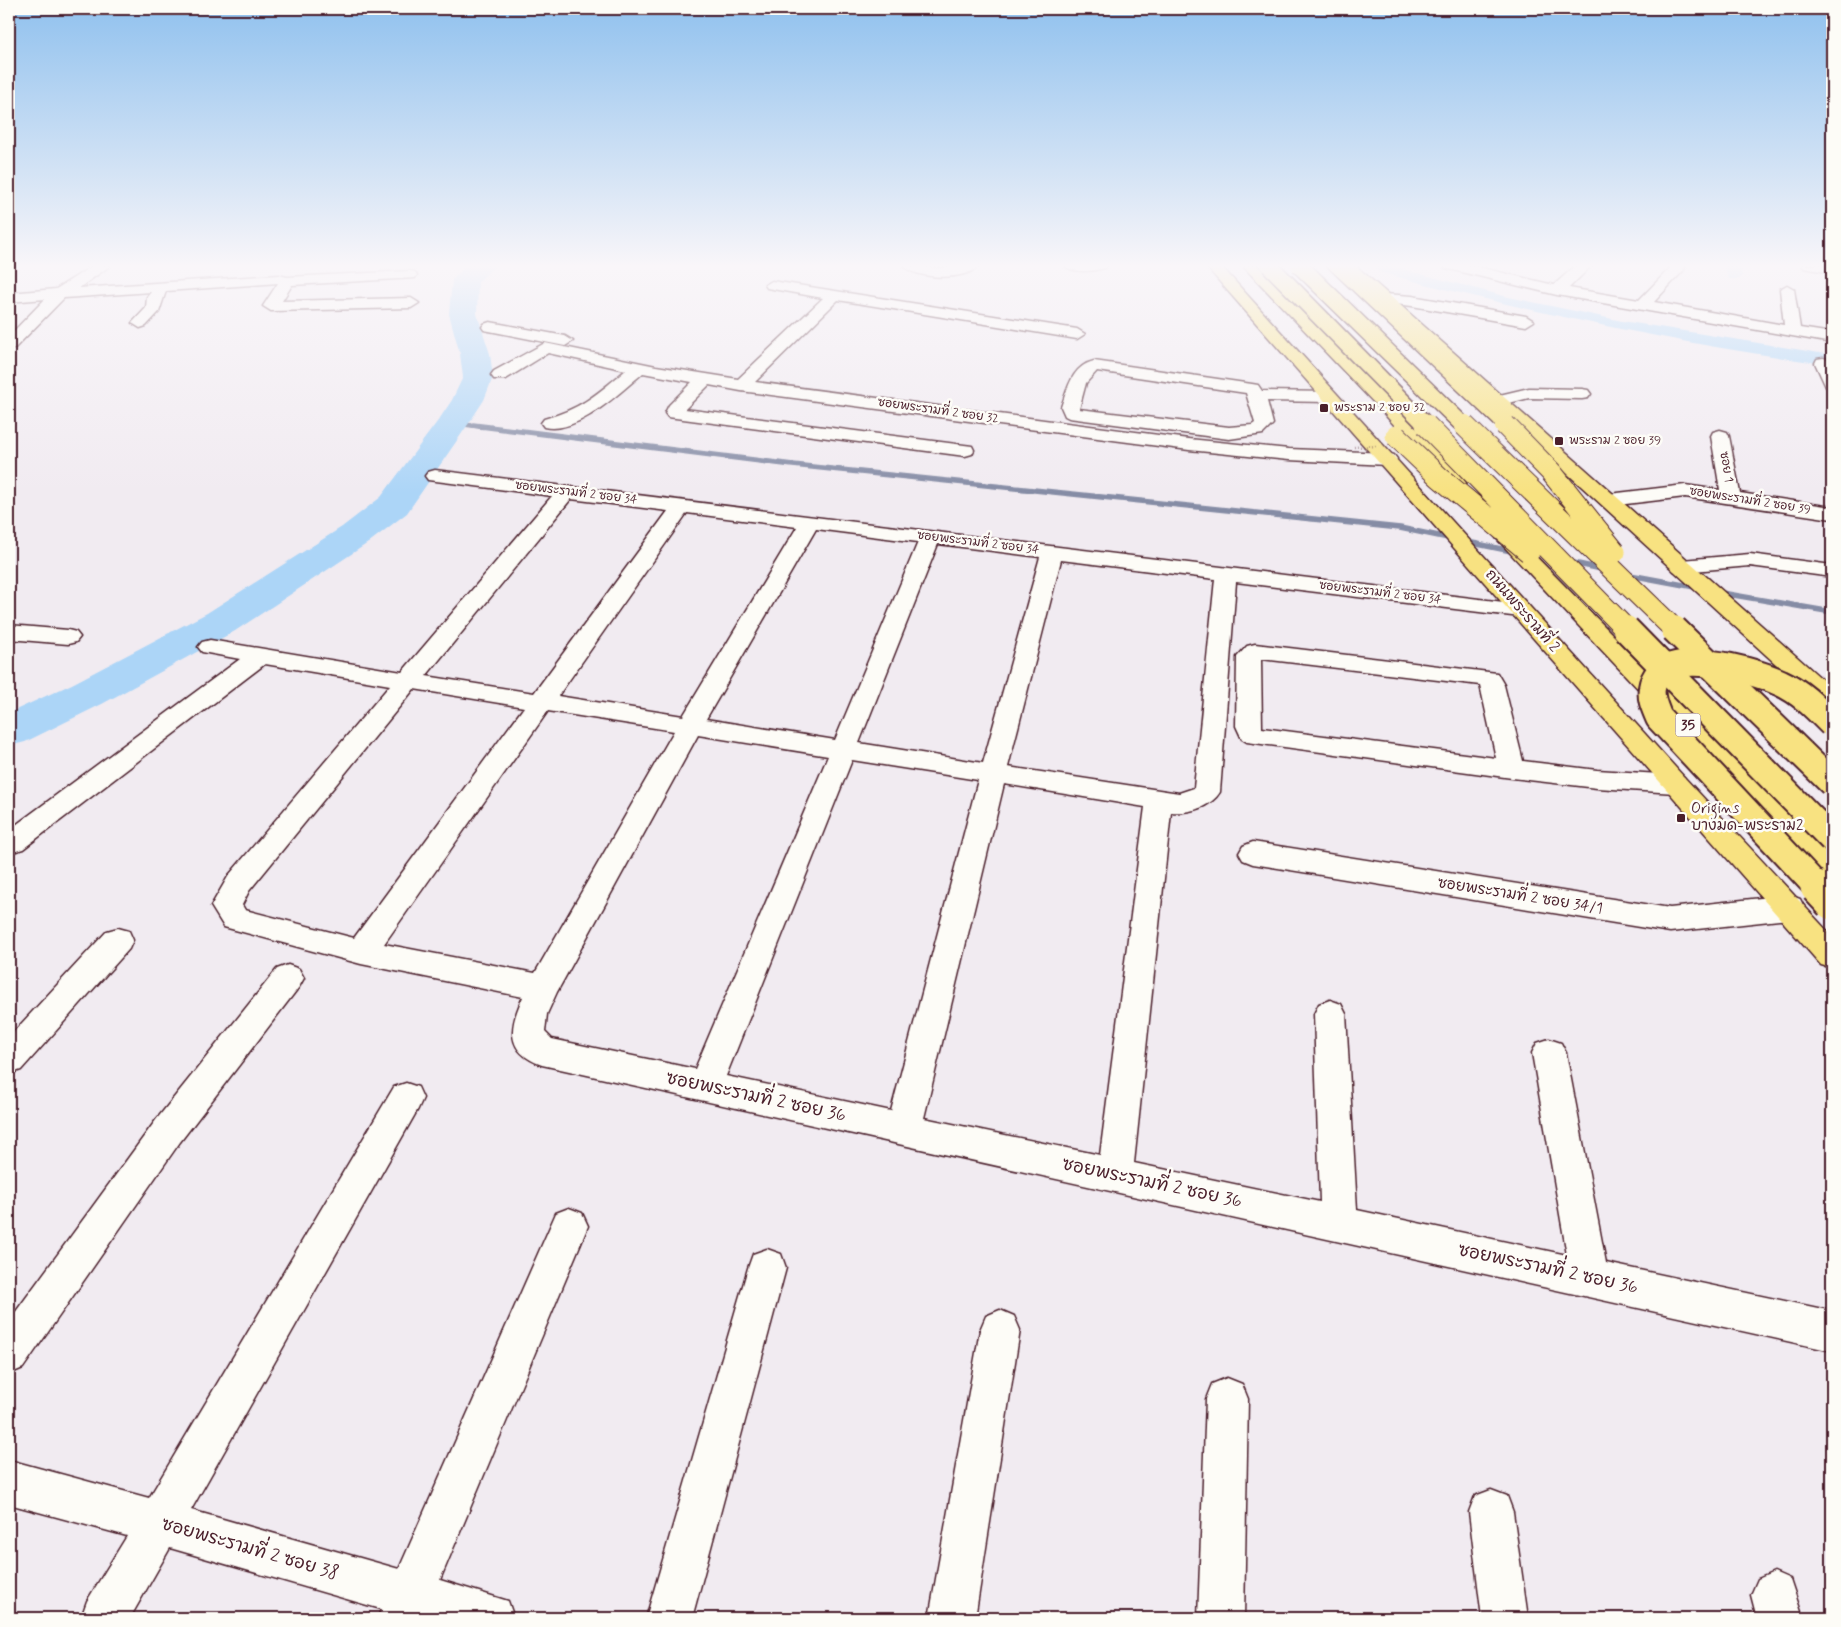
<svg xmlns="http://www.w3.org/2000/svg" width="1841" height="1627" font-family="Mynerve,'Playpen Sans Thai',sans-serif">
<rect width="100%" height="100%" fill="#f1ebf1"/>
<filter id="ink" filterUnits="userSpaceOnUse"><feTurbulence type="fractalNoise" baseFrequency=".02" numOctaves="2"/><feDisplacementMap in="SourceGraphic" scale="10" xChannelSelector="R" yChannelSelector="G"/><feConvolveMatrix kernelMatrix="1 2 1 2 8 2 1 2 1" color-interpolation-filters="sRGB"/></filter>
<g filter="url(#ink)">
<g fill="none" stroke-linecap="round" stroke-linejoin="round">
<path stroke="#858ca5" stroke-width="4.5" d="M453,423l30,4"/>
<path stroke="#858ca5" stroke-width="5.5" d="M473,425l320,40 607,63 116,24
M1569,562l37,8
M1625,574l75,14
M1716,592l116,20"/>
<path fill="#acd5f7" fill-rule="evenodd" d="M1387,265l117,31 118,25 210,34v10c-153,-21 -304,-53 -453,-93l-3,-3 3,-3z
M1724,265h15l3,11 -3,3h-10z"/>
<path fill="#acd5f7" fill-rule="evenodd" d="M467,265h29l-18,17 -1,32 13,40 3,23 -9,23 -15,23 -62,90 -39,30 -133,88 -133,73 -77,38 -16,4v-33l63,-29 135,-71 135,-86 39,-30 59,-79 12,-18 11,-23 -3,-23 -11,-40 3,-34z"/>
<g stroke="#4a1f2b" stroke-width="3">
<path id="minor" d="M94,265h17l-32,23 200,-13 8,2 123,-6 5,1 2,3 -2,3 -123,7 -10,16 129,-3 8,5 -8,5 -140,3 -8,-5 15,-23 -112,8 -7,21 -13,14 -6,2 -8,-5 14,-15 1,-11 4,-5 -87,6 -49,50 -6,2v-14l36,-37 -36,3v-9l47,-4z
M903,265l37,3 18,-3 20,1c-11,15 -63,14 -75,-1z
M1064,265h43l-2,3c-11,3 -33,6 -41,-3z
M1443,265h27l84,20 22,-20h16l-23,23 70,12 34,-35h10l2,3 -2,3 -29,31 130,23 -4,-36 7,-4 7,4 6,39 32,5v10l-275,-48 -112,-27z
M1802,265h30v8l-28,-5z
M772,281l305,48 8,5 -8,5 -239,-39 -83,82 434,57 100,10 98,4 7,2 3,4 -3,4 -7,2 -98,-5 -100,-10 -448,-59 -32,-6 -24,24 287,37 2,4 -2,4 -7,2 -297,-39 -3,-4 4,-8 23,-23 -49,-9c-24,20 -66,62 -99,54l-3,-4 3,-4c37,-10 53,-25 82,-49l-78,-17 -42,26h-12l-3,-4 3,-4 51,-28 111,23 82,13 85,-81 -56,-10 -2,-3z
M1385,294l27,2 114,20 8,5 -8,5 -114,-20 -32,-4 -3,-3z
M490,322l75,14 8,5 -8,5 -81,-16 -2,-3 2,-3z
M1823,358l6,1 3,6v23l-6,-1 -11,-24 2,-4z
M1094,361l158,23 6,1 4,6 67,1 6,1 3,4 -3,4 -6,1 -62,-1 6,23 -10,10 -34,5 -160,-21 -4,-2 -4,-9c7,-19 11,-41 33,-46zM1097,371l149,22 9,30 -3,2 -23,2 -150,-18 7,-26z
M1529,388l53,1 6,1 3,4 -3,4 -6,1 -53,-1 -32,8 -6,-1 -3,-4 3,-4z
M1720,430l7,2 2,4 11,57 92,14v12l-147,-22 -76,9 -7,-2 -3,-4 3,-4 7,-2 76,-9 35,5 -9,-54 2,-4z
M435,470l1093,135 3,5 -3,5 -8,2 -284,-35 -16,210c-9,15 -31,22 -49,20l-37,351 186,39 -6,-188 5,-10 11,-4 11,4 5,10 11,196 210,45 -35,-202 5,-10 12,-4 12,4 5,10 40,210 226,48v40l-1290,-286c-37,-13 -33,-38 -19,-68l-162,-33 -137,-37 -13,-21 18,-31 161,-190 -125,-21 -242,185 -10,3 -4,-1v-21l231,-171 -38,-7 -4,-5 4,-5 8,-2 192,32 150,-176 -124,-16 -3,-4 3,-4zM571,499l97,12 -134,182 -108,-17zM687,513l110,14 -114,189 -125,-20zM816,529l102,13 -83,198 -129,-21zM938,544l102,13 -57,206 -124,-20zM1061,560l154,19 -21,209 -15,5 -171,-26zM414,689l110,18 -170,231 -109,-28 -3,-5 7,-14zM548,711l126,20 -139,242 -151,-29zM698,735l130,21 -133,313 -143,-30 -7,-7 2,-18 10,-22zM852,760l126,20 -87,331 -165,-35zM1004,784l141,23 -45,348 -176,-37z
M1750,554l82,11v12l-82,-11 -68,6 -8,-1 -3,-5 3,-5 8,-1z
M9,625l59,5 8,2 4,5 -4,5 -8,2 -59,-5z
M1255,644l242,29 7,12 19,76 74,9 78,5 9,2 4,7 -4,7 -9,2 -78,-5 -85,-10 -265,-36 -5,-3 -6,-13 1,-69 10,-11zM1261,659l219,26 16,73 -234,-30z
M1253,842l417,66 119,-13 11,4 4,8 -4,8 -11,4 -119,13 -417,-68 -10,-4 -4,-7 4,-7z
M118,928l11,3 4,9 -4,9 -108,121 -12,4v-37l98,-106z
M288,965l11,4 5,9 -5,9 -119,155 -157,226 -14,6v-53l147,-201 121,-151z
M406,1083l12,4 5,11 -5,11 -227,401 208,59 157,-356 13,-5 13,5 6,13 -148,354 68,21 6,17h-136l3,-9 -211,-61 -40,70h-49l6,-17 40,-65 -118,-32v-44l140,38 245,-411z
M767,1249l14,5 5,14 -94,350h-46l102,-350 5,-14z
M1000,1310l14,6 6,14 -45,288h-46l51,-288 6,-14z
M1227,1378l15,6 6,15 -4,219h-46l8,-219 6,-15z
M1491,1490l16,6 6,16 15,106h-46l-13,-106 6,-16z
M1774,1572l16,7 13,39h-46l-6,-23 7,-16z"/>
</g>
<g stroke="#4a1f2b" stroke-width="3">
<path id="major" d="M1205,265h15l464,512 148,159v32l-11,-3z
M1339,265h16l477,423v21l-9,-2z"/>
</g>
<g stroke="#4a1f2b" stroke-width="3">
<path id="highway" d="M1242,265h15l135,136 71,78 3,4 -3,4h-14l-69,-78z
M1326,265h16l167,154 3,4 -3,4h-12z
M1504,529l7,2 321,327v29l-10,-3 -325,-345 -3,-4 3,-4z"/>
</g>
<use href="#minor" fill="#fdfcf7" fill-rule="evenodd"/>
<use href="#major" fill="#f8e281" fill-rule="evenodd"/>
<use href="#highway" fill="#f8e281" fill-rule="evenodd"/>
<g stroke="#4a1f2b" stroke-width="30" stroke-linecap="butt">
<path id="major-bridge-far1" d="M1818,888l-159,-170c-4,-10 -9,-19 -7,-30 7,-46 104,-17 129,-5 20,9 36,26 51,41"/>
</g>
<g stroke="#4a1f2b" stroke-width="37" stroke-linecap="butt">
<path id="major-bridge" d="M1817,887l15,16"/>
</g>
<g stroke="#4a1f2b" stroke-width="19" stroke-linecap="butt">
<path id="highway-bridge-far2" d="M1269,265l159,162
M1299,265l166,162
M1503,423l4,4"/>
</g>
<g stroke="#4a1f2b" stroke-width="23" stroke-linecap="butt">
<path id="highway-bridge-far1" d="M1426,425l201,205
M1464,425l211,205
M1505,425l46,47 64,80
M1396,436l43,41 90,75"/>
</g>
<g stroke="#4a1f2b" stroke-width="30" stroke-linecap="butt">
<path id="highway-bridge" d="M1626,629l206,210
M1674,629l158,154"/>
</g>
<path stroke="#4a1f2b" stroke-width="2.5" stroke-dasharray="0.5 2.5" stroke-linecap="butt" d="M1354,447l22,-1"/>
<use href="#major-bridge-far1" stroke="#f8e281" stroke-width="26"/>
<use href="#major-bridge" stroke="#f8e281" stroke-width="33"/>
<use href="#highway-bridge-far2" stroke="#f8e281" stroke-width="16"/>
<use href="#highway-bridge-far1" stroke="#f8e281" stroke-width="21"/>
<use href="#highway-bridge" stroke="#f8e281" stroke-width="26"/>
</g>
</g>
<linearGradient id="sky" x2="0" y2="1"><stop stop-color="#90c1ee"/><stop offset="0.54" stop-color="#f9f6f9"/><stop offset="1" stop-color="#f9f6f9" stop-opacity="0"/></linearGradient>
<rect width="1841" height="493" fill="url(#sky)"/>
<g fill="#4a1f2b" stroke="#fdfcf7" stroke-width="2">
<rect x="1319" y="403" width="10" height="10" rx="2.5"/>
<rect x="1554" y="436" width="10" height="10" rx="2.5"/>
<rect x="1676" y="813" width="10" height="10" rx="2.5"/>
</g>
<g text-anchor="middle" dominant-baseline="central" stroke-width="5" stroke-linejoin="round" paint-order="stroke">
<g font-size="12" fill="#4a1f2b" stroke="#fdfcf7" text-anchor="start">
<text x="1334" y="408">พระราม 2 ซอย 32</text>
<text x="1569" y="441">พระราม 2 ซอย 39</text>
</g>
<g font-size="12" fill="#4a1f2b" stroke="#fdfcf7">
<text transform="translate(938 411) rotate(8)">ซอยพระรามที่ 2 ซอย 32</text>
<text transform="translate(1726 467) rotate(80)">ซอย 1</text>
<text transform="translate(576 493) rotate(7)">ซอยพระรามที่ 2 ซอย 34</text>
<text transform="translate(1750 501) rotate(9)">ซอยพระรามที่ 2 ซอย 39</text>
<text transform="translate(978 543) rotate(7)">ซอยพระรามที่ 2 ซอย 34</text>
<text transform="translate(1380 593) rotate(7)">ซอยพระรามที่ 2 ซอย 34</text>
</g>
<rect fill="#fdfcf7" stroke="#806168" stroke-width="1" x="1675.5" y="713.5" width="25" height="23" rx="4"/>
<g font-size="14" font-weight="bold" fill="#4a1f2b">
<text x="1688" y="725">35</text>
</g>
<g font-size="15" fill="#4a1f2b" stroke="#fdfcf7">
<text transform="translate(1522 611) rotate(49)">ถนนพระรามที่ 2</text>
<text transform="translate(1520 896) rotate(9)">ซอยพระรามที่ 2 ซอย 34/1</text>
</g>
<g font-size="15" fill="#4a1f2b" stroke="#fdfcf7" text-anchor="start">
<text x="1691" y="809">Origins<tspan x="1691" dy="17">บางมด-พระราม2</tspan></text>
</g>
<g font-size="18" fill="#4a1f2b" stroke="#fdfcf7">
<text transform="translate(756 1097) rotate(12)">ซอยพระรามที่ 2 ซอย 36</text>
<text transform="translate(1152 1183) rotate(12)">ซอยพระรามที่ 2 ซอย 36</text>
<text transform="translate(1548 1269) rotate(12)">ซอยพระรามที่ 2 ซอย 36</text>
<text transform="translate(250 1549) rotate(16)">ซอยพระรามที่ 2 ซอย 38</text>
</g>
</g>
<rect width="1841" height="1627" fill="none" stroke="#fdfcf7" stroke-width="30"/>
<rect x="15" y="15" width="1811" height="1597" fill="none" stroke="#4a1f2b" stroke-width="2" filter="url(#ink)"/>
</svg>
